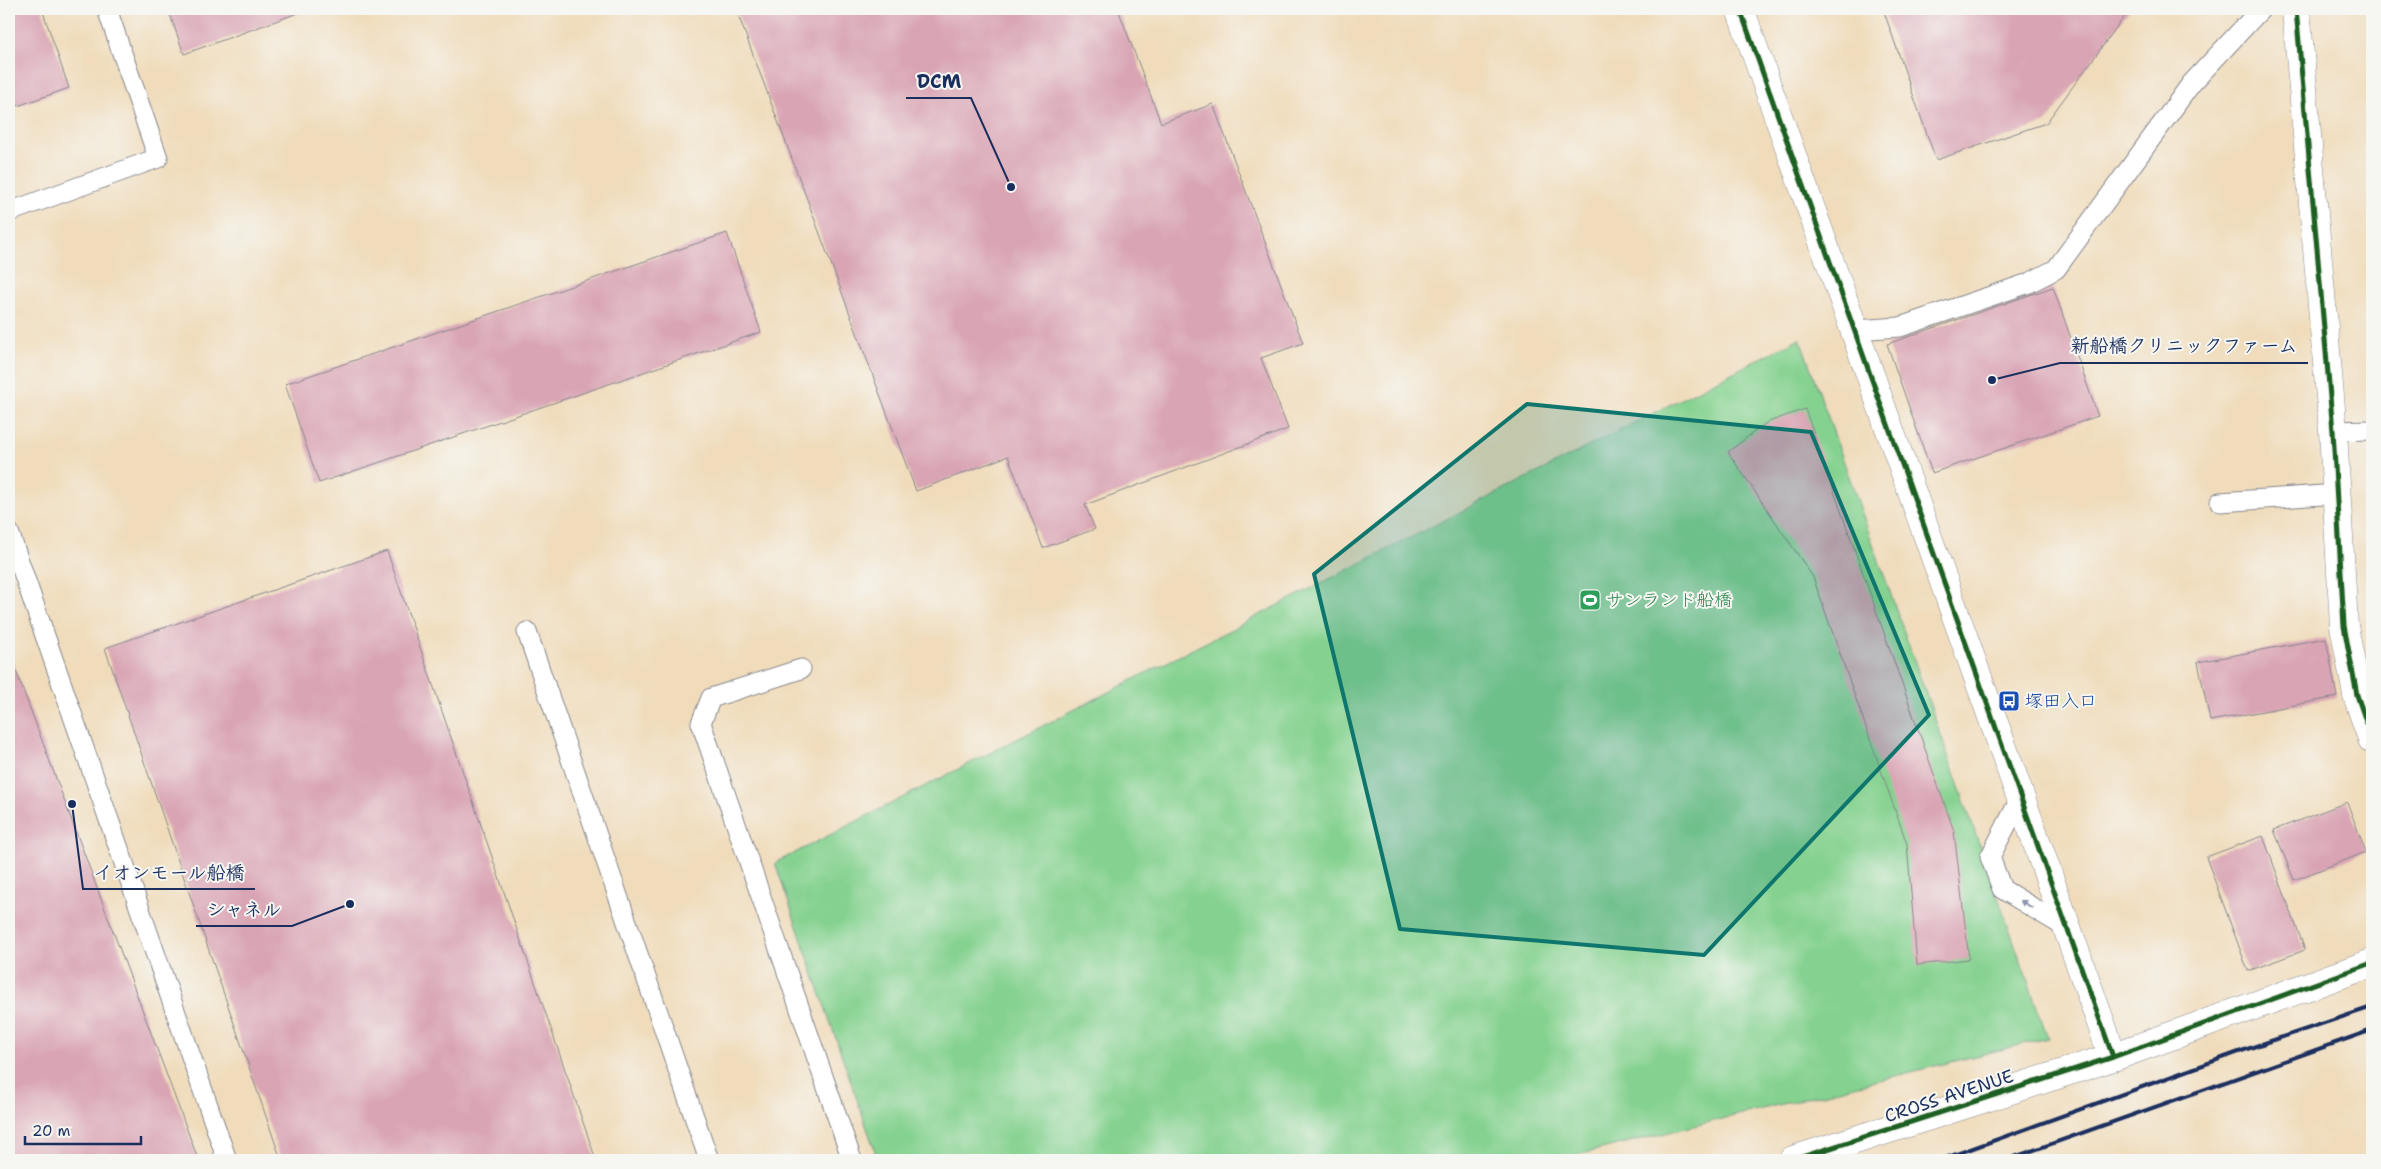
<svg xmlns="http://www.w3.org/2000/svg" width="2381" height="1169" font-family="'Shantell Sans','Klee One',sans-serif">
<rect width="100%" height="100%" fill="#f6f6f2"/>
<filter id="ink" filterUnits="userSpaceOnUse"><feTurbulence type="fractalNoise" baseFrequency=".02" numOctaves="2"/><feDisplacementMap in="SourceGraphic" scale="10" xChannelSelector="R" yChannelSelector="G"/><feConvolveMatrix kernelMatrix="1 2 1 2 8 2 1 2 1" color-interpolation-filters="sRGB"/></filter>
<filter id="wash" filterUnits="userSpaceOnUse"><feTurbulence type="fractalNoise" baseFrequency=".0096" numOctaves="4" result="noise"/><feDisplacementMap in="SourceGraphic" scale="20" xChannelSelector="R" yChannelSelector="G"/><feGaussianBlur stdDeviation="1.12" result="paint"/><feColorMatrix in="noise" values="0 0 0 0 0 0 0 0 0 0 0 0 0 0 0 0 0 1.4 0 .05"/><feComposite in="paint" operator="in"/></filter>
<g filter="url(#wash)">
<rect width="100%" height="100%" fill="#f0dcbb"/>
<path fill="#85d290" stroke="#508077" d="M1800,338l248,700 -491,122h-679l-103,-297z"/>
<g id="blocks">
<path fill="#d9a4b4" d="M9,9h33l27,79 -60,21z
M168,9h141l-125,45z
M736,9h382l43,114 52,-19 90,239 -42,15 27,71 -203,76 10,24 -52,19 -35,-92 -92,35z
M1883,9h247l-84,114 -110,37z
M727,233l34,99 -442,151 -34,-99z
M2053,287l45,129 -166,57 -45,-129z
M1805,409l149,422 15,128 -52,6 -10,-121 -94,-267 -85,-125 38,-29z
M387,551l209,609h-315l-176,-512z
M2326,638l11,59 -127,24 -12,-59z
M9,652l189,507 -3,1h-186z
M2347,802l19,50 -72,28 -20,-50z
M2263,836l42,114 -57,21 -42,-114z"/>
</g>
</g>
<g filter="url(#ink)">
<use href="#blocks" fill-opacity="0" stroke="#86868c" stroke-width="1"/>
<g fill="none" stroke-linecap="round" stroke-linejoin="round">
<g stroke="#86868c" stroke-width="21">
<path id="service" d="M9,212l149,-54 -51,-149
M1855,330l45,-3 129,-44 27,-14 135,-185 70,-75
M2333,431l39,-1
M2220,502l117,-8
M9,532l218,628
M527,632l182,528
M801,669l-90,29 -10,25 151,437
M2021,797l-31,60 12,32 66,40"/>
</g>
<g stroke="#86868c" stroke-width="29">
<path id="minor" d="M2296,9l37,422 11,195 13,69 15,44"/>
</g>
<g stroke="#86868c" stroke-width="29">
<path id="tertiary" d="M1740,9l373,1048
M1793,1160l320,-103 259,-94"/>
</g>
<use href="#service" stroke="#fff" stroke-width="19"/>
<use href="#minor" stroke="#fff" stroke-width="28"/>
<use href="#tertiary" stroke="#fff" stroke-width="28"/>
<path stroke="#1b2f5e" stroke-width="4" d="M1940,1160l310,-112 122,-41
M2006,1160l366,-130"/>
<g stroke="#f6f6f2" stroke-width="8">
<path id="cycleway" d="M1740,9l373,1048
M2296,9l37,422 11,195 13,69 15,44
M1793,1160l320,-103 259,-94"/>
</g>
<use href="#cycleway" stroke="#1b5e20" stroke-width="5"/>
</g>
<defs><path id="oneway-solid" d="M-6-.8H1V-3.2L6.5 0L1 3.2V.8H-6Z" transform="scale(1.25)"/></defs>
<use fill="#8d97ae" href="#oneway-solid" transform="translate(2026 904) rotate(-149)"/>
</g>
<path fill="#0f766e" fill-opacity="0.2" stroke="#0f766e" stroke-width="4" stroke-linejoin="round" d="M1527,404l284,28 118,283 -225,240 -304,-26 -86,-355z"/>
<defs>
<g id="stadium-square" transform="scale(1.125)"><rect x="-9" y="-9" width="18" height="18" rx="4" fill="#2e9e5b" stroke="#f6f6f2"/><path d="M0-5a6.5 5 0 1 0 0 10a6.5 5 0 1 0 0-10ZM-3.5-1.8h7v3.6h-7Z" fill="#fff"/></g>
<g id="bus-square" transform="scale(1.125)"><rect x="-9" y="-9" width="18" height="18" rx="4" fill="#1a4fb4" stroke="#f6f6f2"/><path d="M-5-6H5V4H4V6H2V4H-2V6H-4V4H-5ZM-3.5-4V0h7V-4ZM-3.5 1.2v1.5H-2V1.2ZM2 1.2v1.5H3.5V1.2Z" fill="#fff"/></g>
</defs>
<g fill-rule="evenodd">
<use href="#stadium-square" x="1590" y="600"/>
<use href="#bus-square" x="2009" y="701"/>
</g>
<g text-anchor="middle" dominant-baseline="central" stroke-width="4" stroke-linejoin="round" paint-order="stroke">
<g font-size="18" fill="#27864d" stroke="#f6f6f2" text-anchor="start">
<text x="1606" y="600">サンランド船橋</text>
</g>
<g font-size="18" fill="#164399" stroke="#f6f6f2" text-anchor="start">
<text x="2025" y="701">塚田入口</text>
</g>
<g font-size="18" fill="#1b2f5e" stroke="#f6f6f2">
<text transform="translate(1949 1096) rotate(-18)">CROSS AVENUE</text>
</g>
</g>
<path fill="none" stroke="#1b2f5e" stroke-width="2" d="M1011 187L971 98H906M1992 380L2060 363H2308M72 804L83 889H255M350 904L292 926H196"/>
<g fill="#1b2f5e" stroke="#f6f6f2" stroke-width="2">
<circle cx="1011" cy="187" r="5"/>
<circle cx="1992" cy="380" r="5"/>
<circle cx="72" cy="804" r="5"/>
<circle cx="350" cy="904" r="5"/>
</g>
<g font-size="19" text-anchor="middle" font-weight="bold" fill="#1b2f5e" stroke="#f6f6f2" stroke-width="4" stroke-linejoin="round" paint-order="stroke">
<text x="939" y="88">DCM</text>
<text x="2184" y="352">新船橋クリニックファーム</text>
<text x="169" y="879">イオンモール船橋</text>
<text x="244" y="916">シャネル</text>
</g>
<rect width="2381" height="1169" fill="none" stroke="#f6f6f2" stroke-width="30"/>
<path d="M25 1136v8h116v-8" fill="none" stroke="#1b2f5e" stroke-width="2.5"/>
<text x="32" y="1136" font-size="15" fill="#1b2f5e" stroke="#f6f6f2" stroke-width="4" paint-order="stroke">20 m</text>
</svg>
